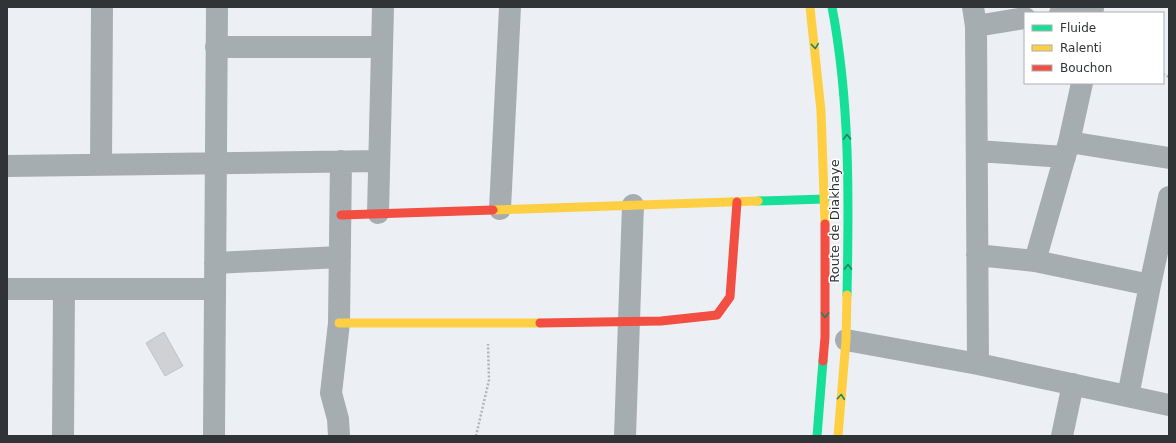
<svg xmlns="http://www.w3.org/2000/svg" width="1176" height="443" font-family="'DejaVu Sans',sans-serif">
<rect width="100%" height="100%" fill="#ecf0f4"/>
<path fill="#cfd1d4" stroke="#c2c4c7" d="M164,332l19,34 -18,10 -19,-33z"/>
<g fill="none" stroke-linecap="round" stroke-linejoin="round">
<path stroke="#b0b5b8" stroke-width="2.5" stroke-dasharray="2 2" stroke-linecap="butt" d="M1163,74l6,3
M476,436l13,-56 -1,-36"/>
<path stroke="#a6adb0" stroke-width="22" d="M973,7l3,19 2,338
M1060,13l33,-4
M976,26l49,-8
M216,47h166
M1069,142l100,16
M977,151l88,6
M101,164l1,-157
M7,166l372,-5
M500,209l10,-202
M378,213l5,-206
M977,255l58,6 115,24
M1035,261l34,-119 13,-59
M215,263l125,-6
M7,289h208
M846,340l132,24 191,41
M1128,396l22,-111 19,-88
M63,436l1,-147
M214,436l3,-429
M339,436l-1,-17 -7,-26 8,-70 2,-162
M625,436l8,-231
M1062,436l11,-52"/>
<path stroke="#16e098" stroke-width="9" d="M832,7c18,95 17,191 15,288
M758,201l67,-2
M817,436l6,-75"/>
<path stroke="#ffcf43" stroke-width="9" d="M810,7l11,104 4,113
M493,210l265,-9
M339,323h201
M838,436l8,-96 1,-45"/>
<path stroke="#f24e42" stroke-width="9" d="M341,215l152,-5
M540,323l121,-2 56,-6 13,-18 7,-95
M823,361l2,-24v-113"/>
</g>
<defs><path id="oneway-chevron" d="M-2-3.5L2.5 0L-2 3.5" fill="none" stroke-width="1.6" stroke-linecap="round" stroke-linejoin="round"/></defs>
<g stroke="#258163">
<use href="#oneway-chevron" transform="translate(815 46) rotate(84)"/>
<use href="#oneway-chevron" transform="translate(847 137) rotate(-92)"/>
<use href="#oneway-chevron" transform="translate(848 267) rotate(-89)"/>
<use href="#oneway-chevron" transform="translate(825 315) rotate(90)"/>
<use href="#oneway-chevron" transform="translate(841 397) rotate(-85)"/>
</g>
<g text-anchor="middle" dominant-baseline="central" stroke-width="3" stroke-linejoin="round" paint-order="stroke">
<g font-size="13" fill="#313437" stroke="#fff">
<text transform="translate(834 221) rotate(-90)">Route de Diakhaye</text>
</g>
</g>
<rect width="1176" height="443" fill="none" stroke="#313437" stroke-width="16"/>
<rect x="1024" y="12" width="140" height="72" fill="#ffffff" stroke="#adaeaf"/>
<rect x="1032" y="25" width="20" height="6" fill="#16e098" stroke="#adaeaf"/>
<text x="1060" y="32" font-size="12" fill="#313437">Fluide</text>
<rect x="1032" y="45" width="20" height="6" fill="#ffcf43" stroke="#adaeaf"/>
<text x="1060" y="52" font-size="12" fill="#313437">Ralenti</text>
<rect x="1032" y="65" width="20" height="6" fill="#f24e42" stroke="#adaeaf"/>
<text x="1060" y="72" font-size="12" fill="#313437">Bouchon</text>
</svg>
